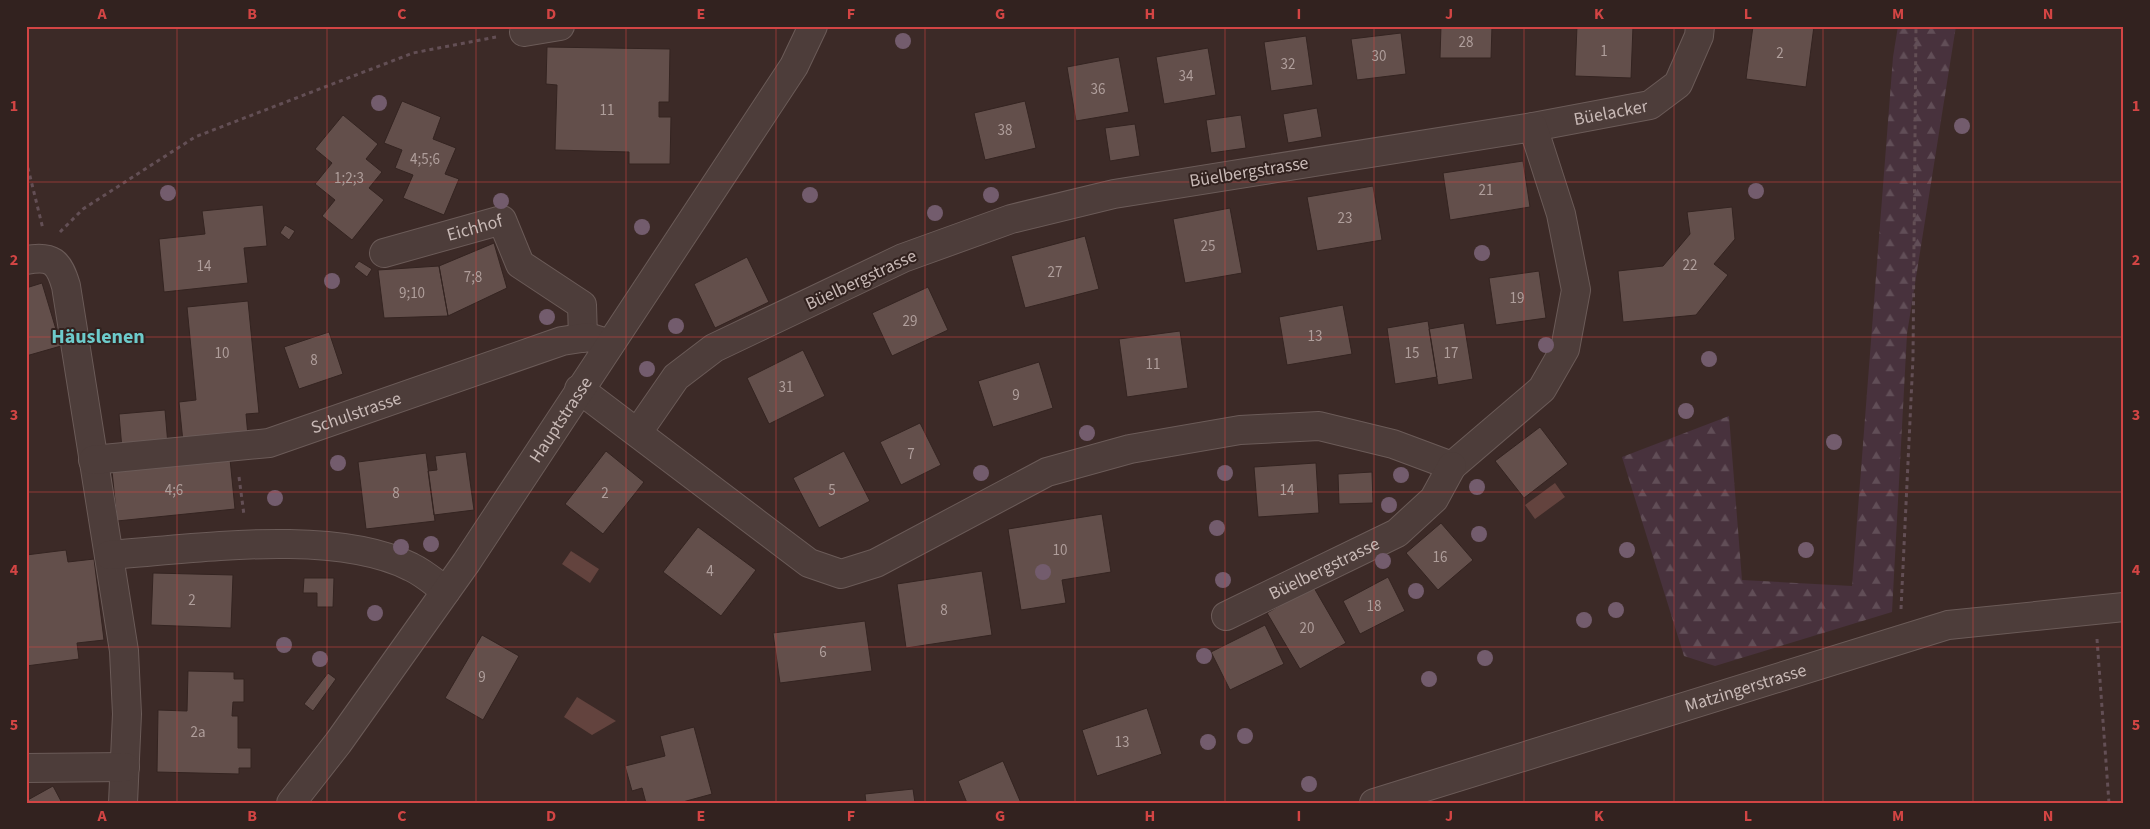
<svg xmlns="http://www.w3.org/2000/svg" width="2150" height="829" font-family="'Source Sans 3',sans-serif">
<defs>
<pattern id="forest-firs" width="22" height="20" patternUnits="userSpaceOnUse" patternTransform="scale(1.25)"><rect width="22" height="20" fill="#48323d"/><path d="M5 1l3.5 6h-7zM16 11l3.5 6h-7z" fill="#614e57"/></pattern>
</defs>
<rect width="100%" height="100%" fill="#3c2a27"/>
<path fill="url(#forest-firs)" d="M1898,26h58l-49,308 -15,278 -177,54 -31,-10 -62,-199 107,-41 13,164 110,6 41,-529z"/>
<path fill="#63433e" d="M1555,483l10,14 -30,22 -10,-14z
M571,551l28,18 -9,14 -28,-19z
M577,697l39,24 -24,14 -28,-18z"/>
<path fill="#634f4b" stroke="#342421" d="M1441,26h51l-1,32h-51z
M1577,26h56l-2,52 -56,-2z
M1753,26h61l-8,61 -60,-8z
M1401,33l5,41 -49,6 -6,-41z
M1306,36l7,49 -42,6 -7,-49z
M547,47l123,2 -1,53h-10v15h12l-1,47h-41v-12l-74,-2 2,-65 -11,-1z
M1208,48l8,47 -52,9 -8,-47z
M1119,57l10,55 -53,9 -9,-54z
M402,101l39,16 -8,22 23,9 -11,26 14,5 -15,36 -41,-17 10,-23 -18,-7 7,-18 -18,-7z
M1025,101l11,47 -51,12 -11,-47z
M1317,108l5,29 -34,6 -5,-29z
M343,115l35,29 -12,15 16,13 -13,16 15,12 -32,40 -30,-24 13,-16 -20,-16 17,-21 -17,-14z
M1241,115l5,33 -35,5 -5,-33z
M1135,124l5,32 -30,5 -5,-33z
M1523,161l7,46 -80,13 -7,-47z
M1373,186l9,54 -65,11 -10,-54z
M263,205l4,41 -23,2 4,35 -84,9 -5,-53 46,-5 -3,-23z
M1732,207l3,32 -21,25 14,11 -32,40 -73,7 -5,-51 45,-5 27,-32 -3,-22z
M1230,208l12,65 -57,10 -12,-64z
M285,225l10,6 -6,9 -9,-7z
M1085,236l14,53 -74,19 -14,-52z
M494,243l13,45 -59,28 -9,-50z
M747,257l22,45 -54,26 -21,-44z
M359,261l13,8 -5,8 -13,-10z
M439,266l9,50 -64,2 -6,-48z
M1539,271l7,47 -50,7 -7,-47z
M42,283l19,63 -35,10v-68z
M928,287l20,43 -56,26 -20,-43z
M248,301l11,112 -13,1 2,22 -65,6 -4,-40 17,-2 -9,-93z
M1343,305l9,49 -65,11 -8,-48z
M1428,321l9,56 -42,7 -8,-56z
M1464,323l9,56 -35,6 -9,-56z
M1180,331l8,57 -61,9 -8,-58z
M329,332l14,42 -44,15 -15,-42z
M803,350l22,46 -56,28 -22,-46z
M1039,362l14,46 -60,19 -15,-46z
M165,410l3,35 -46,4 -3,-35z
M920,423l21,42 -40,20 -21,-43z
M1540,427l28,37 -44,34 -29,-37z
M606,451l38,31 -41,52 -38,-30z
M844,451l26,50 -51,27 -26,-50z
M466,452l8,58 -40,5 -6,-44 9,-1 -2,-14z
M426,453l9,68 -69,8 -8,-67z
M230,459l5,50 -118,12 -5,-50z
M1316,463l3,50 -61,4 -4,-50z
M1372,472l1,31 -34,1 -1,-30z
M1102,514l9,58 -49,8 4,23 -45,7 -13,-81z
M1441,523l32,37 -35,30 -32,-37z
M698,527l58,43 -35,46 -58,-44z
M66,550l2,12 26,-3 10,81 -27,3 2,16 -53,7v-111z
M982,571l10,64 -86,13 -9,-64z
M153,573l80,2 -2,53 -80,-3z
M1388,577l17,34 -45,23 -17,-33z
M304,578h30l-1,29h-16v-14h-14z
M1313,586l33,57 -46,26 -33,-56z
M865,621l7,50 -92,12 -7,-50z
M1265,625l19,39 -54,26 -19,-38z
M482,635l37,21 -36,64 -38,-22z
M188,671l46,1v7h10v23h-11l-1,14h6v32h13v20h-12v6l-82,-2 1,-62 29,1z
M328,673l8,6 -23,32 -9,-7z
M1147,708l15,46 -65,22 -15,-46z
M694,727l18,67 -33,9h-33l-4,-15 -10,3 -7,-25 40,-10 -5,-20z
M1003,761l18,42h-54l-9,-22z
M53,786l9,17h-36v-2z
M913,789l2,14h-49l-1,-9z"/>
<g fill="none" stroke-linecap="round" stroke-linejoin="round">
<g stroke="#6b5b58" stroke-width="30">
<g id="minor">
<path d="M524,32l36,-6"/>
<path id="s1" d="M1533,127l117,-22 28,-21 21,-48 1,-10"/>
<path id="s2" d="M384,253l118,-33 18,44 62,41 1,33"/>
<path d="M26,260c26,-5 33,2 40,26l58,365 3,63 -4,89"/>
<path d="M579,389l230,174 32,11 35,-11 171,-91 83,-23 110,-19 79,-4 74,18 59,22 90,-77 23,-40 11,-59 -15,-76 -28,-87 -419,67 -103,25 -108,39 -189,90 -38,29 -38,55"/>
<path id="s3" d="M93,460l176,-17 293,-102 26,-4 22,7"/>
<path d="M109,555c86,-6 225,-27 302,12 13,6 24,16 35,24"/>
<path id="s4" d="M1226,616l171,-83 37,-34 18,-33"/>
<path d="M26,768l99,-1"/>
<path id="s5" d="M291,803l47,-60 128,-180 328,-497 19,-40"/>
<path id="s6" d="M1374,803l574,-178 176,-18"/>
</g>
</g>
<path stroke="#634f55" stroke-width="3" stroke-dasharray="4 4" stroke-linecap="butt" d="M26,160l17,69
M60,232l23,-23 112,-72 218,-84 83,-16
M239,477l5,38
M1901,609l12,-251 3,-332
M2097,639l12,164"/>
<use href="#minor" stroke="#4d3d3a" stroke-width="28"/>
</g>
<g fill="#735c6d">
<circle cx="903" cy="41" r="8"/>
<circle cx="379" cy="103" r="8"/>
<circle cx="1962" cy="126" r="8"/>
<circle cx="1756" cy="191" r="8"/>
<circle cx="168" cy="193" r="8"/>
<circle cx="810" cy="195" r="8"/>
<circle cx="991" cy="195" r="8"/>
<circle cx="501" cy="201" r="8"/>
<circle cx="935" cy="213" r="8"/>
<circle cx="642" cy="227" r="8"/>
<circle cx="1482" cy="253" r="8"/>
<circle cx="332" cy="281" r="8"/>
<circle cx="547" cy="317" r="8"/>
<circle cx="676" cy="326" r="8"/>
<circle cx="1546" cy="345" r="8"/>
<circle cx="1709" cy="359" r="8"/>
<circle cx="647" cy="369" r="8"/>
<circle cx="1686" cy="411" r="8"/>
<circle cx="1087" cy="433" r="8"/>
<circle cx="1834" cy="442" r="8"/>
<circle cx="338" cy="463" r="8"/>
<circle cx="981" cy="473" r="8"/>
<circle cx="1225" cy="473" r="8"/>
<circle cx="1401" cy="475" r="8"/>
<circle cx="1477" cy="487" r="8"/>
<circle cx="275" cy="498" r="8"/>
<circle cx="1389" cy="505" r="8"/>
<circle cx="1217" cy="528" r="8"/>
<circle cx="1479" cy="534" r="8"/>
<circle cx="431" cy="544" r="8"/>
<circle cx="401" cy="547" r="8"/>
<circle cx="1627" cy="550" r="8"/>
<circle cx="1806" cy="550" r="8"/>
<circle cx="1383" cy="561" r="8"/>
<circle cx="1043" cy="572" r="8"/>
<circle cx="1223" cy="580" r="8"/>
<circle cx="1416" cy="591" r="8"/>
<circle cx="1616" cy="610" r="8"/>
<circle cx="375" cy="613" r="8"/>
<circle cx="1584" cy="620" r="8"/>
<circle cx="284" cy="645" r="8"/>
<circle cx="1204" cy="656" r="8"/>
<circle cx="1485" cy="658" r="8"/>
<circle cx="320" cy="659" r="8"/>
<circle cx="1429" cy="679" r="8"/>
<circle cx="1245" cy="736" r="8"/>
<circle cx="1208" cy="742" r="8"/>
<circle cx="1309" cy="784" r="8"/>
</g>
<path fill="none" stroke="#d34544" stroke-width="1" stroke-opacity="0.55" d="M177,26v777M327,26v777M476,26v777M626,26v777M776,26v777M925,26v777M1075,26v777M1225,26v777M1374,26v777M1524,26v777M1674,26v777M1823,26v777M1973,26v777M26,182h2098M26,337h2098M26,492h2098M26,647h2098"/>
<g text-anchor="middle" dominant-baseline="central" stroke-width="4" stroke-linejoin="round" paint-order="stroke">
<g font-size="15" fill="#af9e9b">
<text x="1466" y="42">28</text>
<text x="1604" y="51">1</text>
<text x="1780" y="53">2</text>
<text x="1379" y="56">30</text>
<text x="1288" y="64">32</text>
<text x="1186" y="76">34</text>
<text x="1098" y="89">36</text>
<text x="607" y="110">11</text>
<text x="1005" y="130">38</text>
<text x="425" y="159">4;5;6</text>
<text x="349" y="178">1;2;3</text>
<text x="1486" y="190">21</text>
<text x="1345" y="218">23</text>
<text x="1208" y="246">25</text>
<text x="1690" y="265">22</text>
<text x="204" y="266">14</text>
<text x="1055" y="272">27</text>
<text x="473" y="277">7;8</text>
<text x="412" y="293">9;10</text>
<text x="1517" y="298">19</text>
<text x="910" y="321">29</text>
<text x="1315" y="336">13</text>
<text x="222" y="353">10</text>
<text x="1412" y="353">15</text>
<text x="1451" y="353">17</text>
<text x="314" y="360">8</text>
<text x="1153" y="364">11</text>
<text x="786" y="387">31</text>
<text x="1016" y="395">9</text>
<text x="911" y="454">7</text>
<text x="174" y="490">4;6</text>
<text x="832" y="490">5</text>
<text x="1287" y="490">14</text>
<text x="396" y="493">8</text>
<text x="605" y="493">2</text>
<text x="1060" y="550">10</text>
<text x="1440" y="557">16</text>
<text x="710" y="571">4</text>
<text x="192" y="600">2</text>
<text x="1374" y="606">18</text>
<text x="944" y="610">8</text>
<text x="1307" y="628">20</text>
<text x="823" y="652">6</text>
<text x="482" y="677">9</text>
<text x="198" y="732">2a</text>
<text x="1122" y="742">13</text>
</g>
<g font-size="18" fill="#c8b9b6" stroke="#32221f">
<text stroke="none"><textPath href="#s1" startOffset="79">Büelacker</textPath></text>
<text transform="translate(1249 172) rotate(-9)">Büelbergstrasse</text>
<text stroke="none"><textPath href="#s2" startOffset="94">Eichhof</textPath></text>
<text transform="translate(861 280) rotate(-25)">Büelbergstrasse</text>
<text stroke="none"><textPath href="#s3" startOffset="269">Schulstrasse</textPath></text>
<text stroke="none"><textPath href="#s5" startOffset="469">Hauptstrasse</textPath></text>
<text stroke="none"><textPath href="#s4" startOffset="109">Büelbergstrasse</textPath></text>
<text stroke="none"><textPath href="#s6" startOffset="389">Matzingerstrasse</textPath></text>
</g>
<g font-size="20" font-weight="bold" fill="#6dcbcb" stroke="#32221f">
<text x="98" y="337">Häuslenen</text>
</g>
</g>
<rect width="2150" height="829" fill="none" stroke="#32221f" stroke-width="55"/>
<rect x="28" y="28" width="2094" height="774" fill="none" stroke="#d34544" stroke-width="2"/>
<g font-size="16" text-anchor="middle" font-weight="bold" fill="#d34544">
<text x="102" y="19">A</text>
<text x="252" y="19">B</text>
<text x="402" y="19">C</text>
<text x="551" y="19">D</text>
<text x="701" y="19">E</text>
<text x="851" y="19">F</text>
<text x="1000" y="19">G</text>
<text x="1150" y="19">H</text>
<text x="1299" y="19">I</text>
<text x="1449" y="19">J</text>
<text x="1599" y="19">K</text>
<text x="1748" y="19">L</text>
<text x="1898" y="19">M</text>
<text x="2048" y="19">N</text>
<text x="14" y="111">1</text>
<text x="2136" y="111">1</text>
<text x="14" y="265">2</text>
<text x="2136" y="265">2</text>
<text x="14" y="420">3</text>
<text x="2136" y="420">3</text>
<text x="14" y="575">4</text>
<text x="2136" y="575">4</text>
<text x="14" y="730">5</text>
<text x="2136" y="730">5</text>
<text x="102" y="821">A</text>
<text x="252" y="821">B</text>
<text x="402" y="821">C</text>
<text x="551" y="821">D</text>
<text x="701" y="821">E</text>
<text x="851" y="821">F</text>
<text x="1000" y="821">G</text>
<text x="1150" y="821">H</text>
<text x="1299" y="821">I</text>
<text x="1449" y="821">J</text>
<text x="1599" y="821">K</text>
<text x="1748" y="821">L</text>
<text x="1898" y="821">M</text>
<text x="2048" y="821">N</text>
</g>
</svg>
